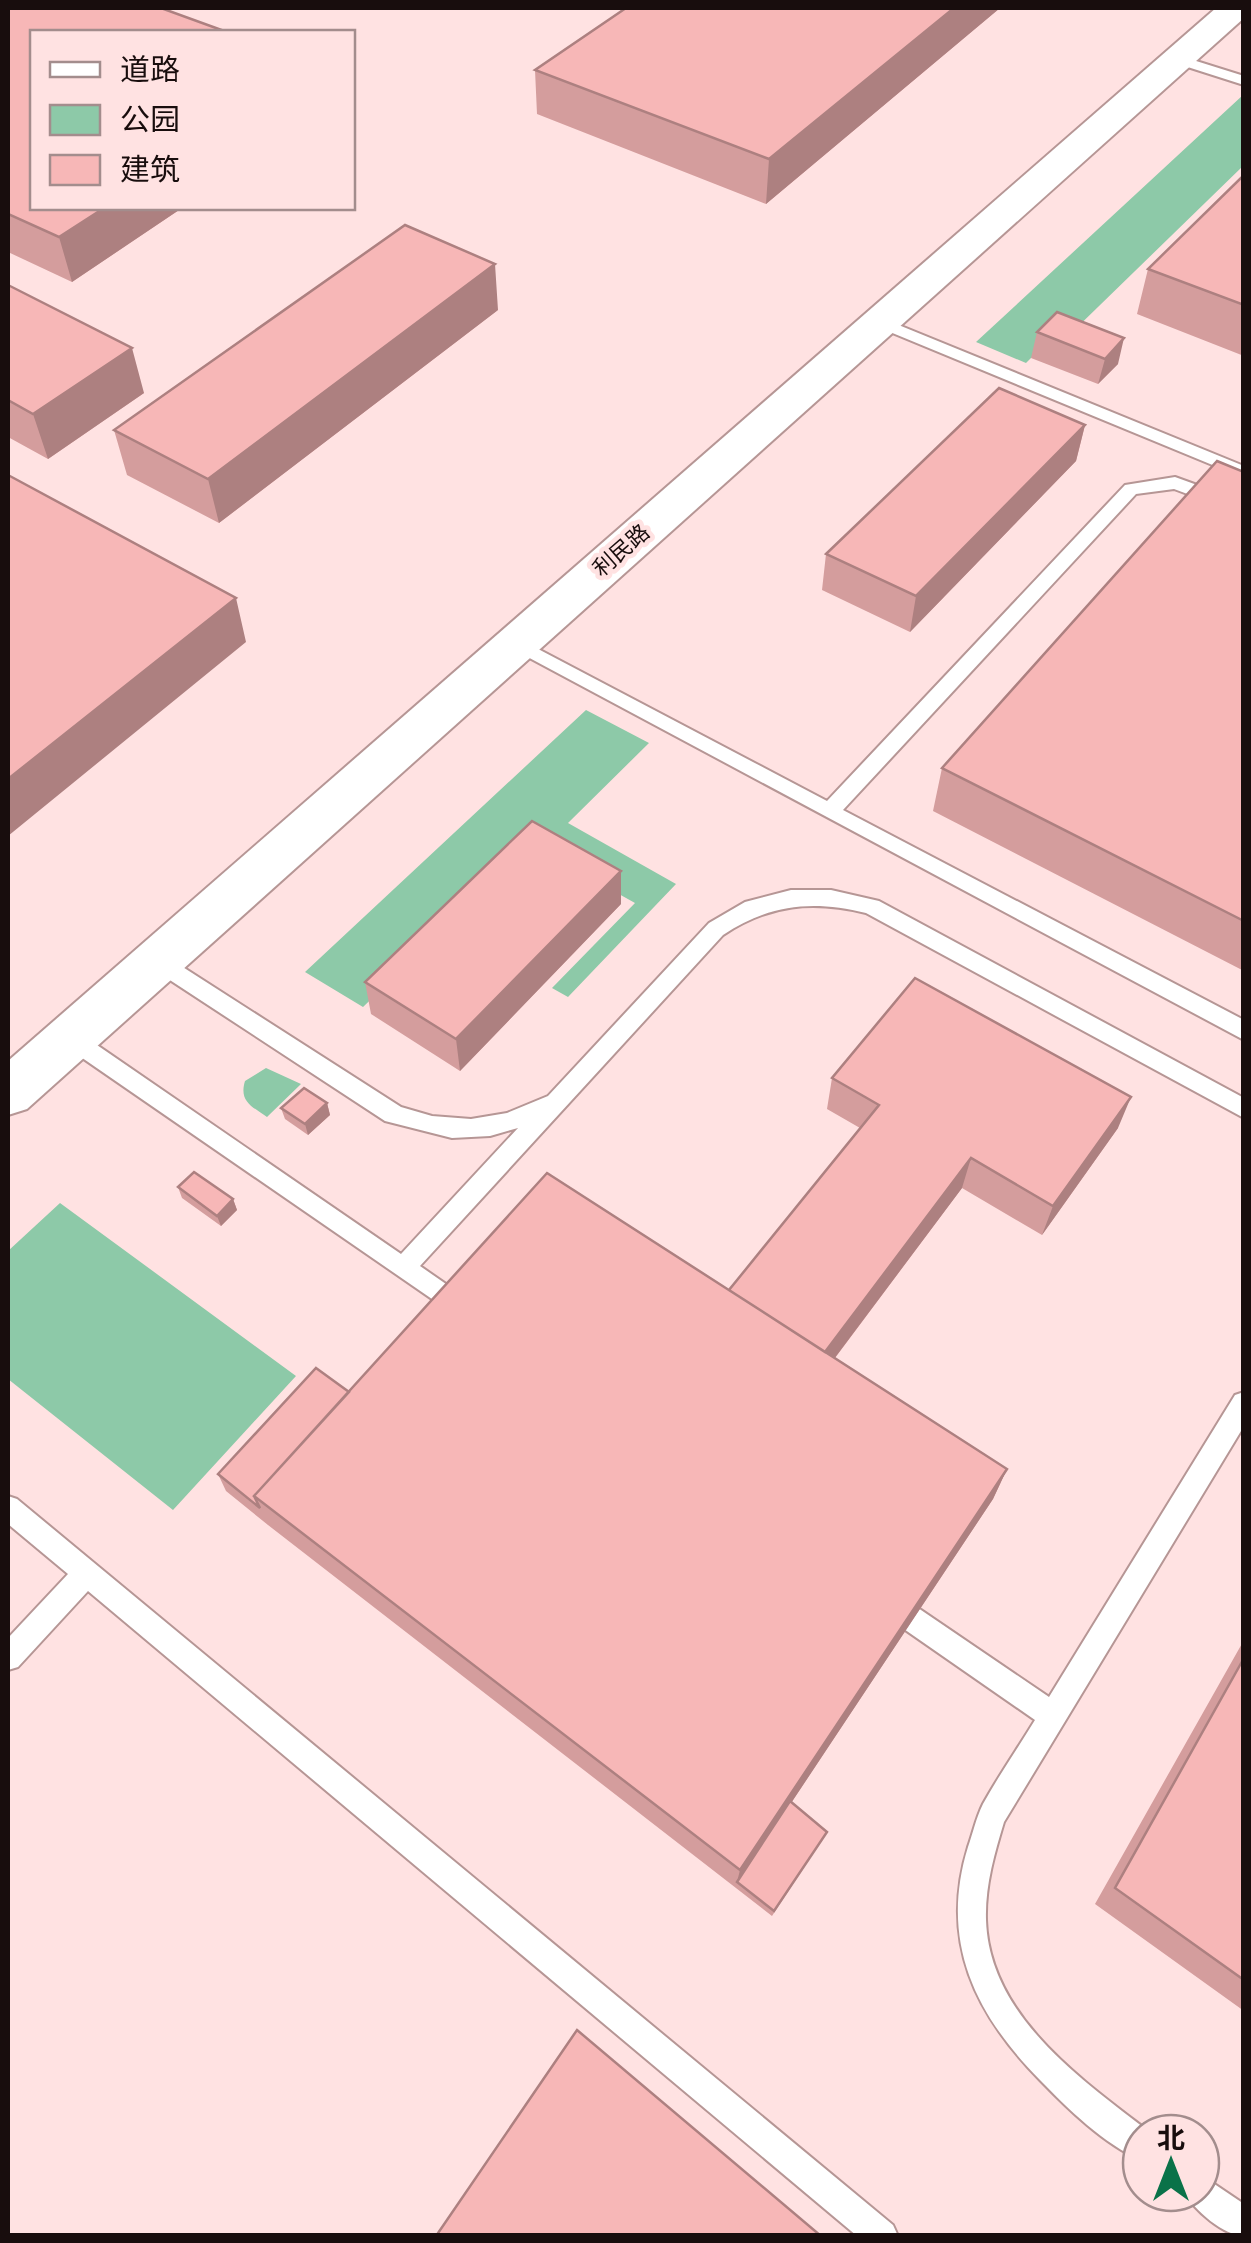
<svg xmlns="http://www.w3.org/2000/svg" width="1251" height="2243" font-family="'PT Sans Narrow','Noto Sans SC',sans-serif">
<rect width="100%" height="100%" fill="#ffe2e2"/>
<path fill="#8dc9a8" d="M1243,95v71l-181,176 -11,-4 -25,25 -50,-21z
M586,710l63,33 -81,80 108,61 -108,113 -16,-9 83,-85 -104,-58 -168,162 -58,-35z
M266,1068l35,16 -34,33c-16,-11 -28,-16 -22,-36z
M60,1203l236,173 -123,134 -165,-131v-128z"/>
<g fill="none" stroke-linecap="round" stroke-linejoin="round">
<g stroke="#b69695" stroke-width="4">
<path id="lane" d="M1177,55l67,21v9l-72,-23v-6z
M879,317l365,149v12l-371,-153 -2,-3z
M1175,477l69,25v13l-70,-26 -38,5 -293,316 401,210v20l-739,-395 9,-6 7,1 306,161 298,-316z
M791,890h40l48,11 365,197v20l-378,-205c-53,-13 -97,-9 -143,22l-303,331 49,34 4,8 -4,8 -8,3 -399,-275 -3,-6 3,-6h16l323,222 117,-126 -28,8 -38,2 -67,-17 -235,-154 -4,-6 4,-6h14l237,152 31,9 39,3 36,-6 41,-17 161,-173 36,-21z
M1244,1392v34l-240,396c-10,33 -19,64 -18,98 3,96 96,160 165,213h-10v27c-36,-15 -74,-52 -101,-80 -65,-66 -101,-139 -72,-233 5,-14 8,-29 15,-43 16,-29 35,-56 52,-84l-157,-109 -4,-9 4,-9 9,-4 9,4 153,104 186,-302z
M8,1496l9,3 876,726 5,11h-41l-769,-645 -70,76 -10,3v-32l60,-64 -60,-50z
M1201,2175l43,29v32c-19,0 -51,-26 -58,-43h15z"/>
</g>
<g stroke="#b69695" stroke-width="4">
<path id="secondary" d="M1216,8h28v10l-1217,1091 -19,6v-54z"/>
</g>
<use href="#lane" fill="#fff" fill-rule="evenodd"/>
<use href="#secondary" fill="#fff" fill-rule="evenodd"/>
</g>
<path fill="#d49d9d" d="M8,8l24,200h150l-110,74 -64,-30z
M1000,8l-234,196 -229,-90 -2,-44z
M1244,175v181l-107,-42 11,-45z
M8,285l136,108 -96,66 -40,-22z
M498,310l-279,213 -92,-48 -13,-45z
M1037,332l81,32 -20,20 -67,-26z
M1085,425l-9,36 -166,171 -88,-42 4,-36z
M1244,472v499l-311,-160 9,-43z
M621,904l-161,167 -89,-57 -6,-32z
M832,1078l286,50 -76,107 -80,-47 -127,170 172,111 -14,30 -202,304 33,34 -52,79 -504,-391 -42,-34 -8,-17 131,-82 380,-102 131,-162 -33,-19z
M327,1103l3,12 -22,20 -23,-16 -4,-11z
M178,1187l55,12 4,11 -16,16 -39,-28z
M1244,1640v371l-149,-107z"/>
<path fill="#ad8080" d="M954,8h46l-234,196 3,-45z
M104,208h78l-110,74 -13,-45z
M495,264l3,46 -279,213 -11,-44z
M1124,338l-6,26 -20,20 7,-25z
M132,348l12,45 -96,66 -15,-45z
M1085,425l-9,36 -166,171 6,-36z
M236,598l10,44 -238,194v-57z
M621,871v33l-161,167 -4,-32z
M1131,1097l-13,31 -76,107 11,-29z
M327,1103l3,12 -22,20 -3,-11z
M971,1158l-9,30 -146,195 5,-26z
M233,1199l4,11 -16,16 -4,-10z
M1007,1469l-14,30 -255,384 -1,-1 3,-12z"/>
<path fill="#f7b7b7" stroke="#ad8080" stroke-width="2.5" d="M8,8h153l66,24h-195v176h72l-45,29 -51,-23z
M626,8h328l-185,151 -234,-89z
M1244,175v130l-96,-36z
M405,225l90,39 -287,215 -94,-49z
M8,285l124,63 -99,66 -25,-14z
M1057,312l67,26 -19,21 -68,-27z
M999,388l86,37 -169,171 -90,-42z
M1217,461l27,11v449l-302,-153z
M8,475l228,123 -228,181z
M532,821l89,50 -165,168 -91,-57z
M915,978l216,119 -78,109 -82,-48 -146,194 -96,-62 150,-185 -47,-27z
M304,1088l23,15 -22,21 -24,-16z
M194,1172l39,27 -16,17 -39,-29z
M547,1173l460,296 -267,401 -486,-374z
M316,1368l33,24 -95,104 6,12 -42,-34z
M1244,1658v322l-129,-92z
M790,1801l37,31 -53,79 -37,-29z
M577,2030l244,206h-385z"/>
<g text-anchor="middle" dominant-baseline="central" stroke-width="9" stroke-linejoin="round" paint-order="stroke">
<g font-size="22" fill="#180d0d" stroke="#ffe2e2">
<text transform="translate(621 550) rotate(-41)">利民路</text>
</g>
</g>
<rect width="1251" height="2243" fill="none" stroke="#180d0d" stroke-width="20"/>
<rect x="30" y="30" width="325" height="180" fill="#ffe2e2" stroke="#a38d8d" stroke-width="2.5"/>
<rect x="50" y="62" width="50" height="15" fill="#ffffff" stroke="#a38d8d" stroke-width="2.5"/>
<text x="120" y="80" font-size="30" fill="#180d0d">道路</text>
<rect x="50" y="105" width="50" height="30" fill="#8dc9a8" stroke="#a38d8d" stroke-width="2.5"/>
<text x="120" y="130" font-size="30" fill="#180d0d">公园</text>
<rect x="50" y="155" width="50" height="30" fill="#f7b7b7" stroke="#a38d8d" stroke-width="2.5"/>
<text x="120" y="180" font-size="30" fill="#180d0d">建筑</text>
<g transform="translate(1171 2163)"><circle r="48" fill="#ffe2e2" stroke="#a38d8d" stroke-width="2.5"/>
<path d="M0-8L18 38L0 25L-18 38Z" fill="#0a7249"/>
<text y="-15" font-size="28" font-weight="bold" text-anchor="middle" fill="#180d0d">北</text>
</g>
</svg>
